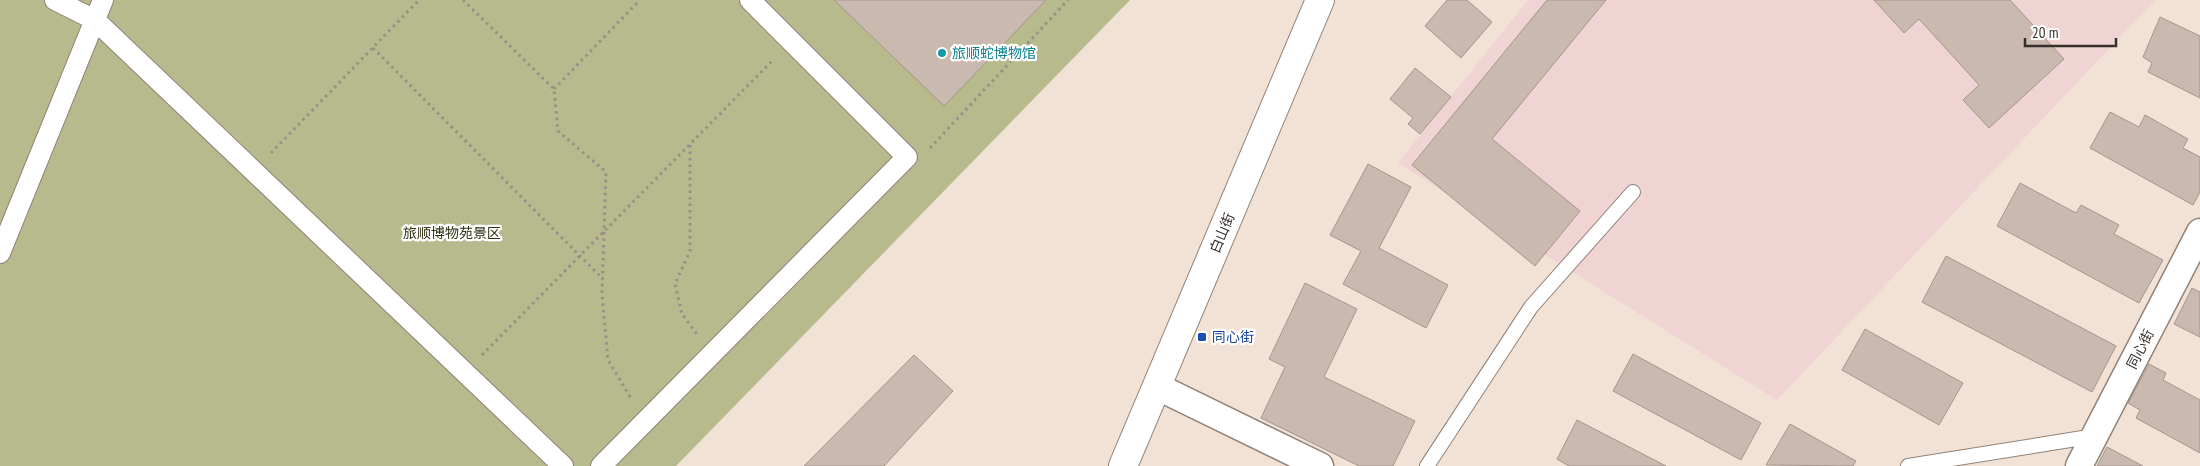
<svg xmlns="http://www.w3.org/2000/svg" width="2200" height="466" font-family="'PT Sans Narrow','Noto Sans SC',sans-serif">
<rect width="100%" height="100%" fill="#f2e2d6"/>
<path fill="#efd4d3" d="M1528,0h627l-378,400 -379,-237z"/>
<path fill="#b7ba8d" d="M0,0h1130l-454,466h-676z"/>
<path fill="#c9b9ae" stroke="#a5958b" d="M834,0h212l-102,106z
M1447,0h20l25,22 -31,36 -36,-32z
M1547,0h59l-114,139 88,72 -45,55 -123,-101z
M1874,0h136l54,59 -75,69 -26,-28 16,-15 -60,-66 -15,14z
M2160,17l40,19v62l-52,-26 4,-9 -9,-6z
M1415,68l36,29 -31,37 -12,-10 5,-6 -23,-19z
M2110,112l29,15 6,-12 43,24 -5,9 17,9v35l-7,13 -103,-57z
M1368,164l43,23 -32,61 69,37 -22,43 -83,-44 18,-33 -31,-16z
M2020,183l56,30 5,-8 38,20 -5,9 49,26 -24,43 -142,-77z
M1946,256l170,90 -24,46 -170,-90z
M1305,283l52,26 -33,68 91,44 -22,45h-34l-98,-48 24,-51 -16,-8z
M2192,288l8,4v45l-26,-13z
M1865,329l98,54 -24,42 -97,-55z
M1633,354l128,69 -20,37 -128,-69z
M914,355l39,36 -69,75h-80z
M2149,364l17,9 -3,7 37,20v53l-64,-35 4,-8 -12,-7z
M1577,420l89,46h-97l-12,-7z
M1790,424l66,37 -3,5 -87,-1z
M2107,447l36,19h-46z"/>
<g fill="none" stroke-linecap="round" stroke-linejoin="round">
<g stroke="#918277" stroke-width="16">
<path id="service" d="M1427,466l104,-159 102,-115
M1908,466l187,-30"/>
</g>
<g stroke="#918277" stroke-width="22">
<path id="pedestrian" d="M55,0l40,20 468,446
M0,253l103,-253
M601,466l306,-309 -157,-157"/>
</g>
<g stroke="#918277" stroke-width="29">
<path id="minor" d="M1158,387l162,79
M2079,466l121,-234"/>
</g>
<g stroke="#918277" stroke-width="30">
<path id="tertiary" d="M1123,466l197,-466"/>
</g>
<path stroke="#9a8f86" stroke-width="3" stroke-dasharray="2.5 4" stroke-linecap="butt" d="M463,0l91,89 4,42 48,41 -4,122 6,66 24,40
M373,48l229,230
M554,89l86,-89
M690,145v106l-15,33 7,30 15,20
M930,148l138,-148
M271,153l148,-153
M482,355l292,-296"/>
<use href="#service" stroke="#fff" stroke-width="14"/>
<use href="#pedestrian" stroke="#fff" stroke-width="20"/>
<use href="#minor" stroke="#fff" stroke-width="26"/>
<use href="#tertiary" stroke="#fff" stroke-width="28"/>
</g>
<circle fill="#0f9aa8" stroke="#fff" stroke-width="2" cx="942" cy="53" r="5"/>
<rect fill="#1a4fb4" stroke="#fff" stroke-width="2" x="1197" y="332" width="10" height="10" rx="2.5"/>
<g text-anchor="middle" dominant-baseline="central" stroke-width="4.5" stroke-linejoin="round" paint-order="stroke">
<g font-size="14" fill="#0d838f" stroke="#fff" text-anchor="start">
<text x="952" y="53">旅顺蛇博物馆</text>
</g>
<g font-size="14" fill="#313213" stroke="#fff">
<text x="452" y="233">旅顺博物苑景区</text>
</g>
<g font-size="14" fill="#36302c" stroke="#fff">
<text transform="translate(1222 233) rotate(-67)">白山街</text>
<text transform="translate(2140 349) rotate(-63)">同心街</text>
</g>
<g font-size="14" fill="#164399" stroke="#fff" text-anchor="start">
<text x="1212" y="337">同心街</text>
</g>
</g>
<path d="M2025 38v8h91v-8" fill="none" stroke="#36302c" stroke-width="2.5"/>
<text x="2032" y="38" font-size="15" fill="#36302c" stroke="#ffffff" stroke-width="4" paint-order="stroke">20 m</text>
</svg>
